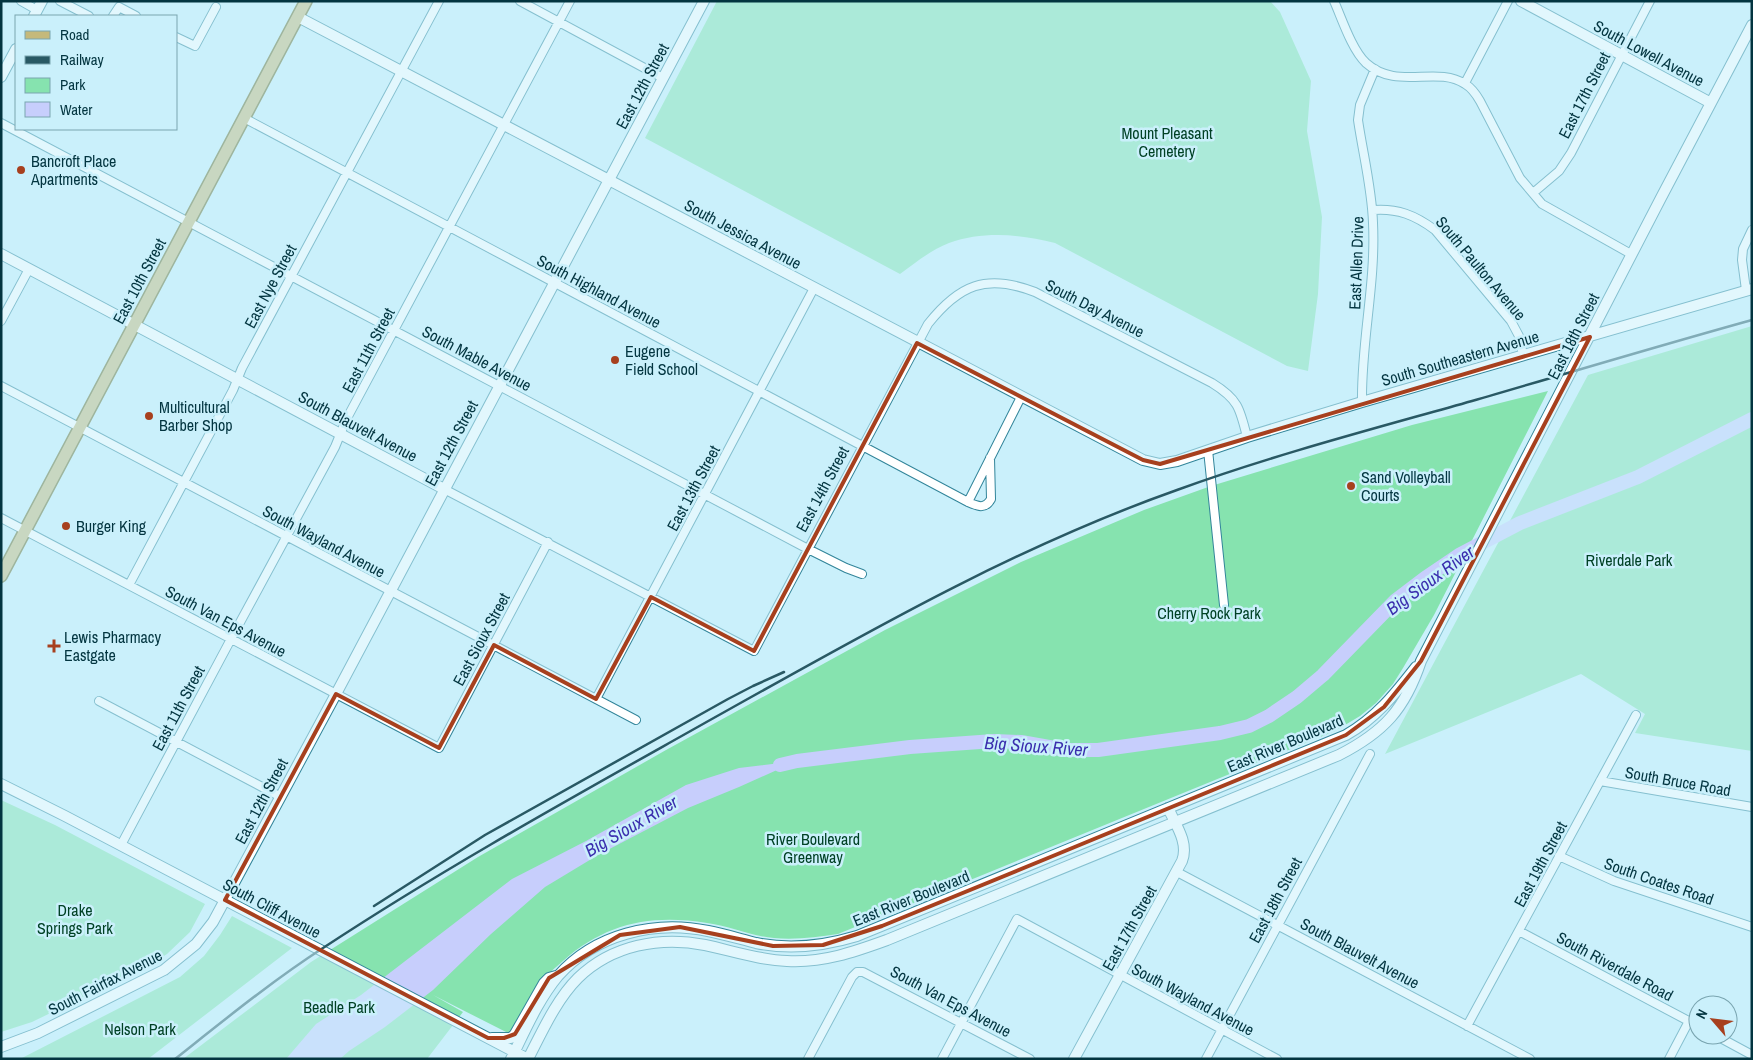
<svg xmlns="http://www.w3.org/2000/svg" width="1753" height="1060" font-family="'Archivo Narrow',sans-serif">
<rect width="100%" height="100%" fill="#caf0fb"/>
<path fill="#86e3af" fill-rule="evenodd" d="M717,1h553l10,11 31,69 -4,50 15,86 -4,77 -10,77 -21,-5 -232,-123c-35,-9 -72,-12 -106,0 -18,7 -34,20 -49,31l-255,-136z
M1752,326v425l-117,-18 10,-19 -64,-40 -196,80 203,-379z
M1548,391l-114,224 -31,53 -10,16 -17,19 -16,13 -25,15 -497,203c-21,3 -42,6 -64,4 -23,-2 -44,-12 -67,-15 -56,-9 -101,0 -144,38 -8,7 -18,15 -24,24 -11,16 -20,33 -29,49l-77,-39 30,17 -36,47h-244l128,-97 167,-105 188,-107 219,-120 136,-68 123,-52 67,-24 201,-61zM1238,728l-18,5 -54,7h1zM971,743l-142,15v-1l81,-10z
M1,800l54,25 150,79 -15,28 -23,22 -17,11 -118,57 -31,10z
M232,916l60,32 -144,111h-128l160,-82 24,-21 16,-21z"/>
<path fill="#c7cefc" d="M797,761l-58,26 -51,21 -90,47 -53,32 -54,47 -58,56 -48,37 -36,24 -9,8h-54l30,-35 45,-29 151,-116 74,-38 100,-56 53,-17z"/>
<g fill="none" stroke-linecap="round" stroke-linejoin="round">
<path stroke="#c7cefc" stroke-width="14" d="M780,765l17,-4 113,-14 84,-6 27,1 45,8h32l122,-17 29,-7 20,-10 28,-19 26,-22 73,-75 29,-22 34,-23 61,-32 118,-46 114,-58"/>
<g stroke="#32859a" stroke-width="10">
<path id="street" d="M21,1l16,9
M60,1l29,15
M520,1l143,77
M1334,1c8,18 18,49 32,62 31,28 70,2 99,21 7,4 11,10 15,17l40,77 22,26 89,50
M113,16l6,-9 17,9
M176,37l19,9 21,-39
M1465,83l43,-82
M244,118l724,384
M1,123l807,426 38,19 16,6
M1533,193l26,-22 12,-18 79,-152
M1373,210c24,-2 42,5 62,20l76,91 8,15 4,19
M1746,290l-4,-30 1,-11 9,-19
M1,321l28,-52
M1,386l635,334
M1362,402c-1,-60 14,-119 11,-179 -1,-34 -10,-69 -15,-103l2,-15 15,-36
M1208,450l16,155
M990,458l1,41c-6,11 -14,7 -23,3l53,-105
M444,489l310,162 174,-327c31,-39 58,-51 107,-32l177,91c26,16 28,25 35,54
M1,518l438,230 109,-206
M129,585l104,-195 9,-22 197,-367
M596,699l218,-411
M99,701l182,96
M1600,781l152,26
M121,845l110,-206 104,-192 11,-27 224,-419
M1559,856l55,25 138,46
M1177,872l353,187
M1519,931l179,95
M1467,1026l169,-311
M1715,1035l37,20
M808,1059l44,-82 5,-5h6l167,87
M942,1059l75,-140 260,140
M1206,1059l164,-305
M1669,1059l20,-38"/>
</g>
<g stroke="#32859a" stroke-width="12">
<path id="secondary" d="M1521,1l190,102
M34,16l8,-15
M298,17l845,443 17,4 17,-3 70,-24 115,-35 390,-113
M1,77l15,-28
M1,254l443,235
M1,784l64,32 463,243
M492,1038h19l4,-4 29,-51 5,-5 7,-2
M1,1047l37,-14 126,-63 32,-26 17,-22 123,-228 368,-693
M511,1059c14,-28 27,-59 47,-83 37,-42 96,-56 150,-45 16,3 32,8 48,12 34,7 68,3 101,-7l489,-201c30,-17 49,-41 70,-68
M528,1059c14,-27 28,-59 50,-81 34,-33 82,-42 127,-33 28,6 54,15 82,16 36,2 67,-9 100,-21l452,-185c45,-23 66,-46 82,-94 110,-213 219,-425 331,-636
M1074,1059l108,-198c7,-18 -6,-36 -14,-53"/>
</g>
<g stroke="#686d2d" stroke-width="14">
<path id="primary" d="M1,576l305,-575"/>
</g>
<use href="#street" stroke="#fff" stroke-width="8"/>
<use href="#secondary" stroke="#fff" stroke-width="10"/>
<use href="#primary" stroke="#c5b97b" stroke-width="11"/>
<path stroke="#295964" stroke-width="2.5" d="M374,906l111,-71 243,-136 25,-13 31,-14
M175,1059c48,-38 97,-78 148,-111 123,-81 252,-152 380,-224 154,-86 307,-175 474,-234 96,-35 196,-61 295,-89 93,-27 186,-55 280,-81"/>
</g>
<path d="M0 0H1753V1060H0ZM1590,337l-169,324 -37,46 -38,28 -298,123 -166,68 -59,19 -50,1 -93,-19 -60,8 -71,43 -34,56 -11,4h-16l-263,-138 111,-206 103,54 55,-103 102,54 55,-102 103,54 163,-308 226,117 17,4z" fill="#caf0fb" fill-opacity=".55" fill-rule="evenodd"/>
<path fill="none" stroke="#a7401e" stroke-width="4" stroke-linejoin="round" d="M1590,337l-169,324 -37,46 -38,28 -298,123 -166,68 -59,19 -50,1 -93,-19 -60,8 -71,43 -34,56 -11,4h-16l-263,-138 111,-206 103,54 55,-103 102,54 55,-102 103,54 163,-308 226,117 17,4z"/>
<g fill="#a7401e" stroke="#caf0fb" stroke-width="2">
<circle cx="21" cy="170" r="5"/>
<circle cx="615" cy="360" r="5"/>
<circle cx="149" cy="416" r="5"/>
<circle cx="1351" cy="486" r="5"/>
<circle cx="66" cy="526" r="5"/>
<path d="M51.5 638.5h5v5h5v5h-5v5h-5v-5h-5v-5h5z"/>
</g>
<g text-anchor="middle" dominant-baseline="central" stroke-width="5" stroke-linejoin="round" paint-order="stroke">
<g font-size="16" fill="#033540" stroke="#caf0fb">
<text transform="translate(1649 53) rotate(28)">South Lowell Avenue</text>
<text transform="translate(642 86) rotate(-62)">East 12th Street</text>
<text transform="translate(1584 95) rotate(-63)">East 17th Street</text>
<text transform="translate(743 234) rotate(28)">South Jessica Avenue</text>
<text transform="translate(1356 263) rotate(-88)">East Allen Drive</text>
<text transform="translate(1481 268) rotate(50)">South Paulton Avenue</text>
<text transform="translate(139 281) rotate(-62)">East 10th Street</text>
<text transform="translate(270 286) rotate(-62)">East Nye Street</text>
<text transform="translate(599 291) rotate(28)">South Highland Avenue</text>
<text transform="translate(1095 308) rotate(27)">South Day Avenue</text>
<text transform="translate(1573 336) rotate(-63)">East 18th Street</text>
<text transform="translate(368 350) rotate(-62)">East 11th Street</text>
<text transform="translate(477 358) rotate(28)">South Mable Avenue</text>
<text transform="translate(1460 358) rotate(-16)">South Southeastern Avenue</text>
<text transform="translate(358 426) rotate(28)">South Blauvelt Avenue</text>
<text transform="translate(451 443) rotate(-62)">East 12th Street</text>
<text transform="translate(693 488) rotate(-62)">East 13th Street</text>
<text transform="translate(822 489) rotate(-62)">East 14th Street</text>
<text transform="translate(324 541) rotate(28)">South Wayland Avenue</text>
<text transform="translate(226 621) rotate(28)">South Van Eps Avenue</text>
<text transform="translate(481 639) rotate(-62)">East Sioux Street</text>
<text transform="translate(178 708) rotate(-62)">East 11th Street</text>
<text transform="translate(1285 743) rotate(-23)">East River Boulevard</text>
<text transform="translate(1678 781) rotate(10)">South Bruce Road</text>
<text transform="translate(261 801) rotate(-62)">East 12th Street</text>
<text transform="translate(1540 864) rotate(-62)">East 19th Street</text>
<text transform="translate(1659 881) rotate(19)">South Coates Road</text>
<text transform="translate(911 898) rotate(-22)">East River Boulevard</text>
<text transform="translate(1275 900) rotate(-62)">East 18th Street</text>
<text transform="translate(272 908) rotate(28)">South Cliff Avenue</text>
<text transform="translate(1129 928) rotate(-61)">East 17th Street</text>
<text transform="translate(1360 953) rotate(28)">South Blauvelt Avenue</text>
<text transform="translate(1615 966) rotate(28)">South Riverdale Road</text>
<text transform="translate(105 982) rotate(-27)">South Fairfax Avenue</text>
<text transform="translate(1193 999) rotate(28)">South Wayland Avenue</text>
<text transform="translate(951 1001) rotate(28)">South Van Eps Avenue</text>
</g>
<g font-size="16" fill="#004125" stroke="#caf0fb">
<text x="1167" y="133">Mount Pleasant<tspan x="1167" dy="18">Cemetery</tspan></text>
<text x="1629" y="560">Riverdale Park</text>
<text x="1209" y="613">Cherry Rock Park</text>
<text x="813" y="839">River Boulevard<tspan x="813" dy="18">Greenway</tspan></text>
<text x="75" y="910">Drake<tspan x="75" dy="18">Springs Park</tspan></text>
<text x="339" y="1007">Beadle Park</text>
<text x="140" y="1029">Nelson Park</text>
</g>
<g font-size="16" fill="#033540" stroke="#caf0fb" text-anchor="start">
<text x="31" y="161">Bancroft Place<tspan x="31" dy="18">Apartments</tspan></text>
<text x="625" y="351">Eugene<tspan x="625" dy="18">Field School</tspan></text>
<text x="159" y="407">Multicultural<tspan x="159" dy="18">Barber Shop</tspan></text>
<text x="1361" y="477">Sand Volleyball<tspan x="1361" dy="18">Courts</tspan></text>
<text x="76" y="526">Burger King</text>
<text x="64" y="637">Lewis Pharmacy<tspan x="64" dy="18">Eastgate</tspan></text>
</g>
<g font-size="18" font-style="italic" fill="#3a2eae" stroke="#caf0fb">
<text transform="translate(1430 580) rotate(-36)">Big Sioux River</text>
<text transform="translate(1036 746) rotate(4)">Big Sioux River</text>
<text transform="translate(631 826) rotate(-30)">Big Sioux River</text>
</g>
</g>
<rect width="1753" height="1060" fill="none" stroke="#033540" stroke-width="5"/>
<rect x="15" y="15" width="162" height="115" fill="#caf0fb" stroke="#7aa5b0"/>
<rect x="25" y="31" width="25" height="8" fill="#c5b97b" stroke="#7aa5b0"/>
<text x="60" y="40" font-size="15" fill="#033540">Road</text>
<rect x="25" y="56" width="25" height="8" fill="#295964" stroke="#7aa5b0"/>
<text x="60" y="65" font-size="15" fill="#033540">Railway</text>
<rect x="25" y="78" width="25" height="15" fill="#86e3af" stroke="#7aa5b0"/>
<text x="60" y="90" font-size="15" fill="#033540">Park</text>
<rect x="25" y="102" width="25" height="15" fill="#c7cefc" stroke="#7aa5b0"/>
<text x="60" y="115" font-size="15" fill="#033540">Water</text>
<g transform="translate(1713 1020) rotate(298)"><circle r="24" fill="#caf0fb" stroke="#7aa5b0"/>
<path d="M0-4L9 19L0 12L-9 19Z" fill="#a7401e"/>
<text y="-8" font-size="14" font-weight="bold" text-anchor="middle" fill="#033540">N</text>
</g>
</svg>
